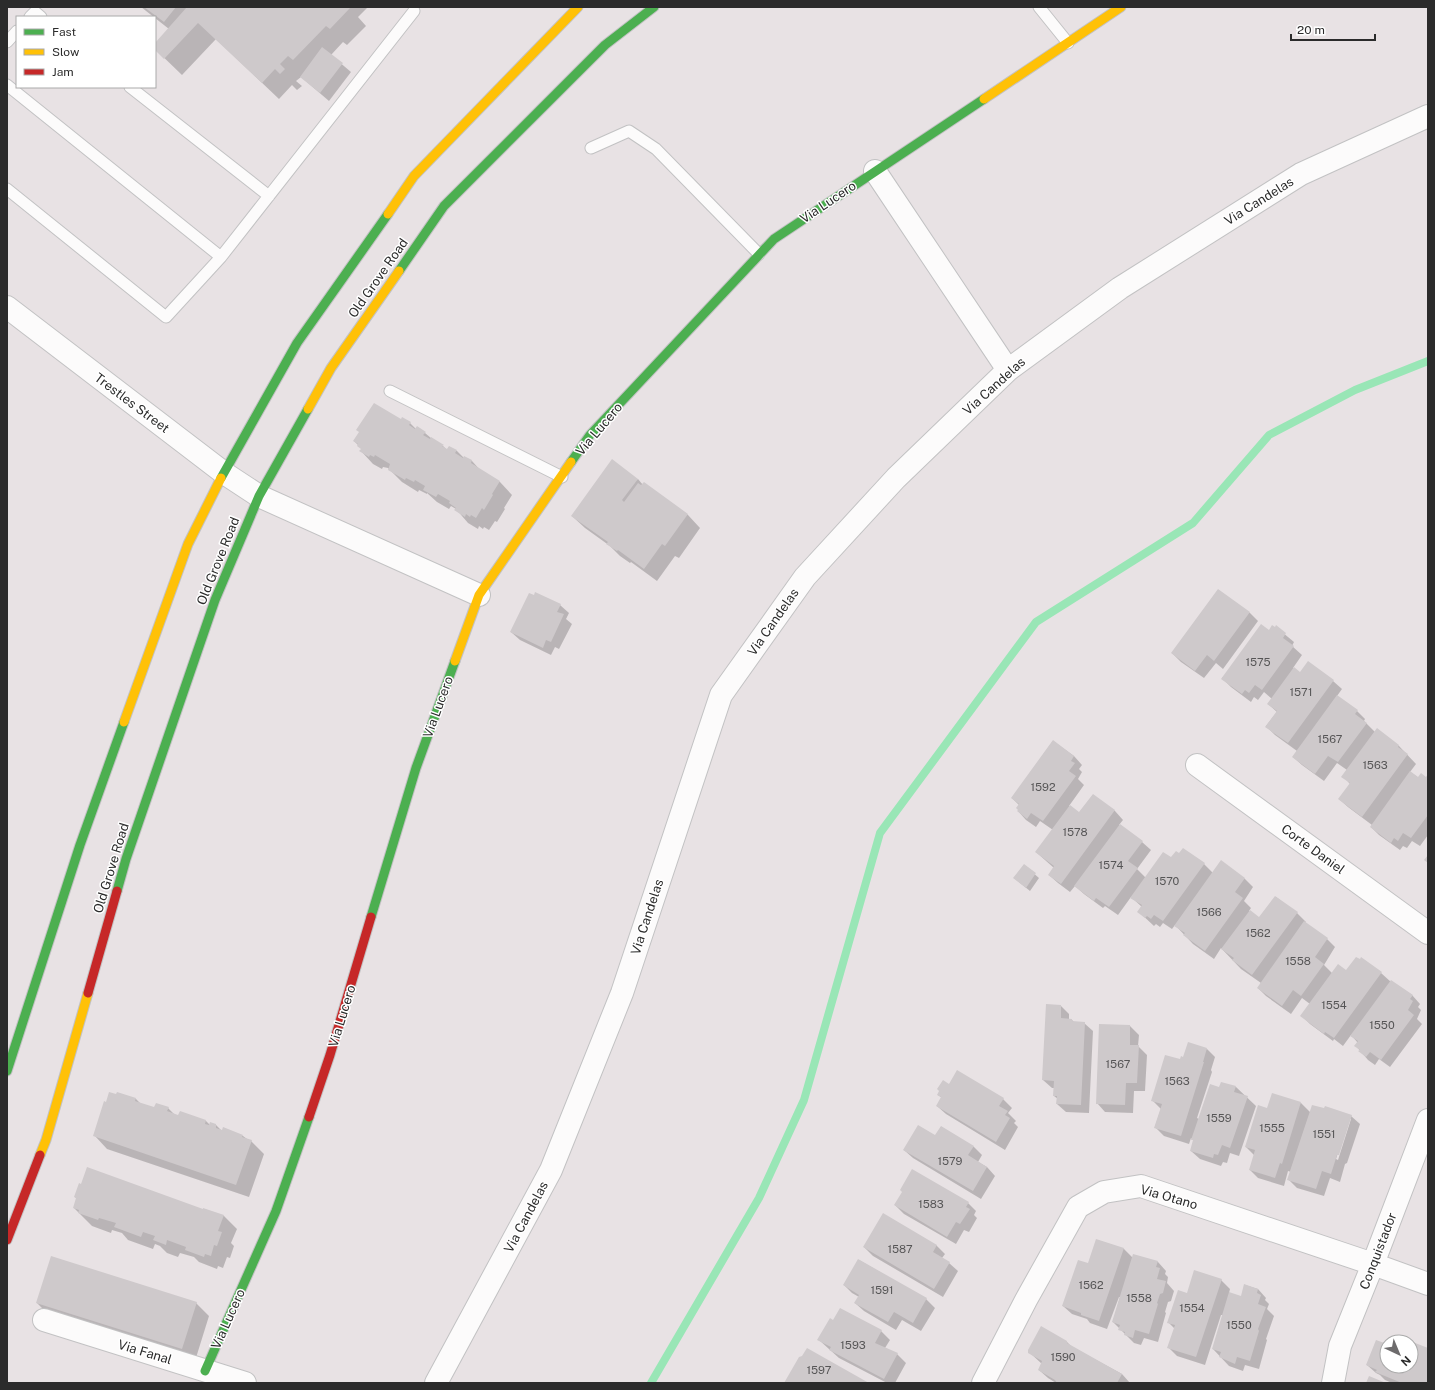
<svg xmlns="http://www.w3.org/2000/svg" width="1435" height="1390" font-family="'Public Sans',sans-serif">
<rect width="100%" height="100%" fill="#e8e2e4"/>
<path fill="#0003" fill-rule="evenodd" d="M141,7h227l-10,10 8,9 -19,19 -4,-3 -12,13 20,17 -22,29 -28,-24 -5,4 6,5 -5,4 -5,-5 -13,14 -63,-60 -34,36 -27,-26v-5l14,-15z
M401,421l9,2 6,6 9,4 6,5 12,8 4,4 2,-3 8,4 7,7 8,3 9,10 19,11 12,13 -8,13 1,1 -8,13 -2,-1 -6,9 -5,-3 -1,2 -4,-3 -1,3 -10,-6 -12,-14 -5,-3 -2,3 -12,-7 -10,-9v1l-8,-4 -1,2 -16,-10 -14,-14 -5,-1 -1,2 -9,-5 -12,-13 1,-2 -8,-8z
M638,479l5,6 1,-2 44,32 12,13 -21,30 -4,-2 -18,25 -26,-19 -1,1 -10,-7 -10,-10 -25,-18 -13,-12z
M1218,590l32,23 8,8 -35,48 -7,-6 -12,15 -23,-16 -9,-9z
M560,605l9,8 -3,6 6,5 -13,25 -4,-2 -4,8 -31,-15 -9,-8z
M1276,627l18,15 -2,4 10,9 -9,13 7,5 33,8 9,8 -5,7 20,15 8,8 -1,2 11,11 24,14 17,18 -6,8 9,6h8l1,-1v58l-8,11 -8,-5 -5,7 -4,-2 -3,4 -21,-15 -8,-8 1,-2 -24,-18 -9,-8 11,-15 -7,-8 4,-6 -10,-7 -13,18 -22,-16 -9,-8 4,-6 -22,-16 -9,-9 11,-14 -9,-8 4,-5 -8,-7 -6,8 -4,-3 -3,5 -20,-15 -9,-9 47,-47z
M1053,741l21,15 8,9 -3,4 3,3 -4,7 6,6 -15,21 10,7 14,-18 22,16 8,9 -4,5 23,17 9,8 -14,19 9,9 25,-19 33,5 9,9 8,-11 24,17 8,8 -9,14 7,7 -2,3 11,8 16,-22 21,16 9,9 -1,1 22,16 8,8 -11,18 9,9 13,-2 35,1 10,9 21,13 8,9 -2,3 3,3 -4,9 5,5 -32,43 -11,-8 -4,6 -7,-5 -12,-14 2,-3 -7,-8 -8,11 -9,-7 -1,2 -23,-17 -8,-8 8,-12 -8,-6 -11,16 -25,-18 -8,-8 3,-5 -20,-14 -20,-21 -7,11 -21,-15 -18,-19 -3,4 -9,-6 -3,4 -4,-3 -2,2 -15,-14 3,-5 -11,-10 -13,18 -13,-9 -2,2 -19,-14 -9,-8 -5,6 -12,-9 -9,-8 5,-7 -18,-16 17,-22 -13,-9 -4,6 -10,-7 -8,-9 1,-6 -7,-7z
M1024,865l15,13 -9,13 -16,-13z
M1061,1006l8,8v5l3,1 2,2 10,1 9,8 -4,82 -23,-1 -9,-8 1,-5 -4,-3 1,-8h-3l-9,-8z
M1100,1025l30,1 9,9 -1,11 9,9 -2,36h-11l-1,22 -28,-1 -8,-9z
M1207,1049l8,8 -4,13 1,2 -15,46 2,1 20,-31 17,-1 20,19 -17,50 -9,-3 -3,10 -4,-1 -2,4 -21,-7 -9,-8 3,-10 -3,-3 -2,6 -25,-8 -9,-9 6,-18 -9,-9 29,-40 3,-2z
M957,1072l46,27 9,9 -4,5 8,8 -2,2 4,4 -13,23 -59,-36 -9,-8 5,-8 -4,-3 11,-10z
M118,1093l18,6 5,5 14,5 13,-1 7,7 4,1 1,-4 26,9 4,4h6l7,7 20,4 4,3 4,2 13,13 -15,43 -142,-48 -12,-13 11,-33 11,-7z
M1301,1103l10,10 14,-3 26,6 9,8 -13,39 -2,1 -5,18 -10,-4 -6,18 -27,-8 -9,-9 3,-7 -3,-1 -4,15 -26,-8 -8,-8 5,-14 -9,-9 21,-37zM1349,1119h2l-13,41 -2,-1z
M941,1127l33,20 8,8 -4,7 9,5 8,9 -14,23 -68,-41 -9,-8 32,-14z
M75,1197l128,14 1,-2 20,7 13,13 -6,14 3,3 -4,12 -3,-1 -4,11 -5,-2 -1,3 -18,-7 -5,-5 -14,-4 -2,4 -11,-4 -7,-7 -5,-2 -2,5 -25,-9 -6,-7 -10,-3 -1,3 -19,-7 -18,-18 3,-9z
M968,1203l8,8 -2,4 3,3 -8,14 -5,-2 -8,14 -52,-30 -9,-9z
M1097,1240l27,9 9,9 1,-3 24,7 8,9 -1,3 3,3 -1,6 7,8 -3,10 -3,1 -3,10 1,1 -8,29 -14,-4 -3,7 -7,-2 -21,-21 7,-25h-1l-12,32 -17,-6 -3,-4 -15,-5 -9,-8 26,-42z
M936,1245l9,9 -3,4 7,5 9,8 -15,26 -70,-41 -9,-9z
M859,1260l67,39 9,9 -14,23 -19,-11 -6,10 -32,-19 -9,-8 4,-6 -7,-4 -8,-8z
M1221,1280l9,9 -1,4 13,4 3,-12 13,4 8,9 -1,2 4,4 -2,5 7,7 -8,23 1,1 -8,29 -14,-4 -2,6 -14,-5 -16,-17 10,-34h-2l-16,50 -28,-9 -8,-8 6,-19 -6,-6 18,-28z
M37,1303h159l13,13 -14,45 -145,-45z
M834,1321l47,10 9,9 -5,8 12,6 9,9 -11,20h-8l-48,-25 -20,-18z
M1067,1342l5,5 50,27 8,9h-74l-8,-5 -9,-8 3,-6 -13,-12z
M1411,1343l17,7v33h-36l-7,-3 -5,-5 -4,-2 -9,-8 20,-19v20h24z"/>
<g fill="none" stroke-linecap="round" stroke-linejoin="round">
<path stroke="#99e6b6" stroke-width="8" d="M651,1383l108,-185 45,-98 76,-267 156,-211 157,-99 76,-88 86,-45 73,-29"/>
</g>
<path fill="#cec9cb" d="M144,7h32l-12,15z
M187,7h162l1,1 -20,21 -4,-3 -33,34 -5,-4 -8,8 5,5 -5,5 -5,-5 -13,14 -64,-60 -34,36 -9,-9v-7z
M322,47l21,16 -23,30 -20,-16z
M374,403l27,16 1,-2 9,5 -2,3 6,4 2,-3 9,6 -3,3 7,4 1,-2 13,8 -2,1 5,3 2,-3 8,4 -2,3 8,5 1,-2 8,4 -1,3 29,18 -8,13 1,1 -9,15 -2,-2 -6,10 -5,-3 -1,2 -4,-3 -1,3 -11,-7 2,-2 -7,-5 1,-2 -12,-7 -2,3 -13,-7 2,-4 -10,-6 -1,2 -8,-4 -1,2 -17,-10 2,-6 -15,-9 -1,2 -4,-2 -1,2 -10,-6 2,-2 -4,-3 1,-2 -5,-3 6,-9 -3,-2z
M612,459l26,20 -16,21 2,2 14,-19 3,2 3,-3 44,32 -23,32 -3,-2 -18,25 -26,-19 -1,1 -11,-7 2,-2 -37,-26z
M1218,589l32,23 -36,49 -7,-6 -12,16 -24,-18z
M535,592l26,12 -4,8 7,2 -13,28 -5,-2 -3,8 -33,-16 19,-39 5,2z
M1261,624l8,6 3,-5 3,2 1,-2 10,8 -3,5 11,8 -32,44 -7,-5 -6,8 -4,-3 -3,4 -21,-15z
M1308,661l26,19 -46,63 -23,-16 12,-16 -10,-7 27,-37 6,5z
M1337,695l21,15 -3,4 12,9 -29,39 -10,-6 -13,18 -23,-17z
M1377,728l22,17 -1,2 10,7 -46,63 -24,-18 12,-16 -9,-6z
M1053,740l21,16 -3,5 4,2 -6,8 7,5 -33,45 -12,-8 -4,6 -10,-8 1,-1 -2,-2 3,-4 -8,-6z
M1410,771l8,6 3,-4 5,4 2,-3v41l-17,23 -8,-5 -5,8 -4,-3 -3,5 -21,-16z
M1093,794l22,16 -54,74 -13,-9 6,-9 -19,-14 35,-47 9,7z
M1120,824l23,17 -15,20 10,7 -29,39 -13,-9 -2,3 -20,-15z
M1183,848l22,15 -42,58 -9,-6 -3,4 -4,-3 -2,2 -8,-6 5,-7 -12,-7 33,-46 8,5 5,-6 3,2z
M1428,855v8l-4,-3z
M1221,860l24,18 -10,14 8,6 -38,53 -22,-16 2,-2 -11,-7z
M1024,864l12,9 -10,15 -13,-10z
M1275,896l23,16 -46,63 -20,-15 2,-2 -13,-9 29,-39 9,7z
M1304,921l24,17 -13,19 9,7 -23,32 -8,-6 -11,16 -25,-18z
M1356,957l4,2 1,-2 21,15 -48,66 -9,-6 -1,2 -24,-18 38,-52 8,6z
M1391,980l22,15 -3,4 3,2 -5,9 6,5 -33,45 -11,-8 -4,5 -8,-6 2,-1 -6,-4 4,-5 -8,-5z
M1046,1004l15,1v13l11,1v2l13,1 -4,83 -25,-1 1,-8h-4l1,-15 -12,-1z
M1099,1024l31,1v20h9l-2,38h-11l-1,22 -29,-1z
M1188,1042l19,6 -4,14h1l-23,74 -27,-8 8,-24 -11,-3 14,-46 15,4 1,-3 2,1z
M957,1070l47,28 -5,8 9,5 -3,4 5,3 -14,24 -60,-36 5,-9 -4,-2 2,-4 -2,-2 6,-9 6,4z
M1221,1082l15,4 -2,6 14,4 -18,52 -8,-3 -4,10 -4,-1 -1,4 -23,-7 3,-11h-2l19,-56 9,3z
M109,1092l7,2 1,-2 19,6 -1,3 19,6 2,-4 13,4 -2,4 11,4 2,-4 26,9 -1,4 4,1 1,-3 6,2v4l6,2 1,-3 20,8 -1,2 10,3 -16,45 -143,-49 11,-35 2,1z
M1272,1093l29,9 -19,62 -2,-1 -5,15 -26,-8 6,-20 -10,-3 13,-42 9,3z
M1312,1105l12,3 1,-2 27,9 -13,40h-2l-6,19 -9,-3 -6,18 -29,-9z
M918,1125l17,10 6,-9 33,20 -6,9 19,12 -14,24 -70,-41z
M87,1167l116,42v-1l21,7 -6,16 4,1 -5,14 -3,-1 -3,11 -6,-2 -1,3 -19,-7 1,-3 -19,-7 -1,5 -13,-5 2,-4 -12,-4 -2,5 -27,-10 2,-4 -17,-5 -1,2 -20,-7 1,-3 -6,-2 3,-10 -2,-1 5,-14 2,1z
M912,1169l57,33 -3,5 4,2 -10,15 -4,-2 -9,15 -53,-32 8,-13 -2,-2z
M883,1213l54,32 -4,7 17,10 -16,27 -71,-42z
M1096,1239l28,9 -25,73 -18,-6v-2l-19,-7 16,-46 10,3z
M1133,1254l25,7 -2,6 4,1 -3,11 9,2 -3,12 -3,1 -3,9 1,1 -9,30 -14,-4 -2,8 -9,-3 1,-3 -7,-2 2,-5 -8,-3z
M51,1256l146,46 -15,47 -146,-46z
M858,1259l69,39 -14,25 -19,-11 -6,10 -34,-19 5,-8 -16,-10z
M1194,1270l28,9 -26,78 -29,-9 8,-23 -8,-2 11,-33 9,3z
M1244,1284l14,5 -1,4 4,2 -3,9 8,3 -8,22 1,2 -9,30 -13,-4 -2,7 -16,-7 2,-5 -9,-3 17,-57 12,4z
M840,1308l42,22 -7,13 23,10 -14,26 -55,-29 2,-3 -14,-7 13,-22 3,2z
M1041,1326l26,15v2l55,31 -5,9h-60l-2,-3 -17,-10 4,-9 -14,-8v-3z
M1405,1339l23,9v35h-26l-27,-11 2,-2 -11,-5 10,-25 11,4v22h24v-24h-7z
M807,1348l62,35h-85l15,-26 3,-1z
M1369,1376l17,7h-20z"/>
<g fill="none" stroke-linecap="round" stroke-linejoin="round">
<g stroke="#c2c2c3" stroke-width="13">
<path id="lane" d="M1039,7l29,36
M30,17l5,-5 6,5
M7,42l10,-11
M7,85l214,172 193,-246
M130,87l139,109
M591,148l38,-17 27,18 103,105
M7,189l159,128 55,-60
M390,391l172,86"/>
</g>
<g stroke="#c2c2c3" stroke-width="24">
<path id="street" d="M875,171l133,199
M7,307l217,166 35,23 220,99
M1197,765l231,168
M44,1320l201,63
M436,1383l115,-213 71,-177 99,-298 84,-118 91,-99 112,-108 112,-82 181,-114 127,-58
M983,1383l43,-83 52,-93 26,-15 37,-6 232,78 55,20
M1333,1383l7,-37 33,-82 55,-144"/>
</g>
<g stroke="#c2c2c3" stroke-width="11">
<path id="fast" d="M399,271l45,-65 161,-161 49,-38
M571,462l19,-27 184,-196 210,-140
M221,478l76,-135 91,-129
M117,891l9,-32 89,-259 44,-104 49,-87
M371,917l45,-149 39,-107
M7,1071l73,-226 44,-123
M205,1371l71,-160 33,-94"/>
</g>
<g stroke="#c2c2c3" stroke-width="11">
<path id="slow" d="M984,99l137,-92
M388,214l26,-38 164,-169
M308,409l23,-41 68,-97
M455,661l24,-66 92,-133
M124,722l64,-178 33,-66
M40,1155l6,-15 42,-147"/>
</g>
<g stroke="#c2c2c3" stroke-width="11">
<path id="jam" d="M88,993l29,-102
M309,1117l21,-62 41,-138
M7,1240l33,-85"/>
</g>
<use href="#lane" stroke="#fcfbfb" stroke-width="11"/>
<use href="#street" stroke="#fcfbfb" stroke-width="22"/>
<use href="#fast" stroke="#4caf50" stroke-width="9"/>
<use href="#slow" stroke="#ffc107" stroke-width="9"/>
<use href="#jam" stroke="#c62828" stroke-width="9"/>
</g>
<g text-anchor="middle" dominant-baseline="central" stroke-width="3" stroke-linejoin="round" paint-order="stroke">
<g font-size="11" fill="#565556">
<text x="1258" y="662">1575</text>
<text x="1301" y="692">1571</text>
<text x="1330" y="739">1567</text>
<text x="1375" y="765">1563</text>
<text x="1043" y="787">1592</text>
<text x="1075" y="832">1578</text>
<text x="1111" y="865">1574</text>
<text x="1167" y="881">1570</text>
<text x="1209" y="912">1566</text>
<text x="1258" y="933">1562</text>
<text x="1298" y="961">1558</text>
<text x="1334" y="1005">1554</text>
<text x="1382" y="1025">1550</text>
<text x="1118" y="1064">1567</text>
<text x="1177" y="1081">1563</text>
<text x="1219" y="1118">1559</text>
<text x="1272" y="1128">1555</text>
<text x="1324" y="1134">1551</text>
<text x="950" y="1161">1579</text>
<text x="931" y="1204">1583</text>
<text x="900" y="1249">1587</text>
<text x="1091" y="1285">1562</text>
<text x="882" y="1290">1591</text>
<text x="1139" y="1298">1558</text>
<text x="1192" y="1308">1554</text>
<text x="1239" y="1325">1550</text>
<text x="853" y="1345">1593</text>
<text x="1063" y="1357">1590</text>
<text x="819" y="1370">1597</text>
</g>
<g font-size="13" fill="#2b2b2b" stroke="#fff">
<text transform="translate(1259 201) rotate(-32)">Via Candelas</text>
<text transform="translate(828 202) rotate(-34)">Via Lucero</text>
<text transform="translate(378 278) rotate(-55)">Old Grove Road</text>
<text transform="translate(994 386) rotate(-42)">Via Candelas</text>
<text transform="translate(132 403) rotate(37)">Trestles Street</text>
<text transform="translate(599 429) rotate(-50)">Via Lucero</text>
<text transform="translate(218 561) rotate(-68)">Old Grove Road</text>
<text transform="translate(773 622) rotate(-55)">Via Candelas</text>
<text transform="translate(438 707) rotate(-70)">Via Lucero</text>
<text transform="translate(1313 849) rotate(36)">Corte Daniel</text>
<text transform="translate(111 868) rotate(-73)">Old Grove Road</text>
<text transform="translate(647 917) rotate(-72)">Via Candelas</text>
<text transform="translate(342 1016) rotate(-73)">Via Lucero</text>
<text transform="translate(1169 1197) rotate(16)">Via Otano</text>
<text transform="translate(526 1217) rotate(-62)">Via Candelas</text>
<text transform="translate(1378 1251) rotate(-69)">Conquistador</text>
<text transform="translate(228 1319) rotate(-66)">Via Lucero</text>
<text transform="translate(145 1352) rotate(17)">Via Fanal</text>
</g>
</g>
<rect width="1435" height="1390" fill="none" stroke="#2b2b2b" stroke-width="16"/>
<rect x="16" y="16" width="140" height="72" fill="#ffffff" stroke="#aaaaaa"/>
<rect x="24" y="29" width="20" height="6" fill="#4caf50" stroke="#aaaaaa"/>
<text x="52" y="36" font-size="12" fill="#2b2b2b">Fast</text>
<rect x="24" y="49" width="20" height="6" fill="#ffc107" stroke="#aaaaaa"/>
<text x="52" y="56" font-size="12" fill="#2b2b2b">Slow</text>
<rect x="24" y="69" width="20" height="6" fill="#c62828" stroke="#aaaaaa"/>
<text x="52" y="76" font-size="12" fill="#2b2b2b">Jam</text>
<g transform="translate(1399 1354) rotate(136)"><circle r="19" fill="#ffffff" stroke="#aaaaaa"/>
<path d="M0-3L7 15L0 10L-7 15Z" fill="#6d6b6c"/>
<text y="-6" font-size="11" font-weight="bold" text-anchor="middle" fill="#2b2b2b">N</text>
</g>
<path d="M1291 34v6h84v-6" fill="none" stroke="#2b2b2b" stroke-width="2"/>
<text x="1297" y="34" font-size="12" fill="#2b2b2b" stroke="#ffffff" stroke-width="3" paint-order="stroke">20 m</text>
</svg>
